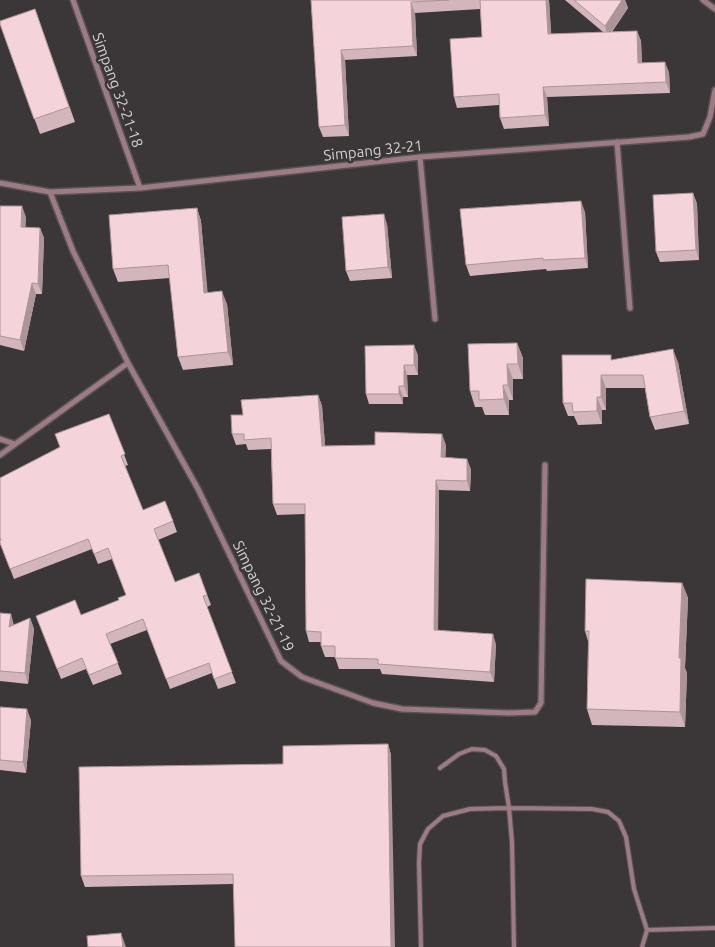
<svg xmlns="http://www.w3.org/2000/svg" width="715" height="947" font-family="Ubuntu,sans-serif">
<rect width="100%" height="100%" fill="#3b3637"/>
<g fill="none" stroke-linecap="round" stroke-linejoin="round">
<g stroke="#575253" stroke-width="6">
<path id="lane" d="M647,930l68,-2
M421,947l-2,-84 1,-19 8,-15 15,-13 27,-7 39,-1 -4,-26 -1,-13 -8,-13 -11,-6 -13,-1 -13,5 -19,14
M514,947l-2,-105 -3,-34 83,1 16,3 11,9 7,16 8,52 13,41 -5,17"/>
</g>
<g stroke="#575253" stroke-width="8">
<path id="street" d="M73,0l67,188
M703,0l12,9
M617,142l13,166
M420,157l15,162
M0,183l50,9 90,-4 280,-31 269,-20 14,-3 7,-17 5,-27
M50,192l23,59 55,112 70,126 83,172 21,16 71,26 29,6 107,4 26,-1 6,-9 4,-238
M0,439l15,5
M0,455l128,-92"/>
</g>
<use href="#lane" stroke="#9d7b84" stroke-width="4"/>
<use href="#street" stroke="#9d7b84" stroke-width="5"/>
</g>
<path fill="#d3b5bc" d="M311,0h238l2,34 52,-2 -38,-32h60l3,8 -16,24 25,-1 4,10 1,22 27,9 1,21 -123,4 2,29 -45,3 -4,-11 -1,-13 -42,3 -3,-11 28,-60 -2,-28 -65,4 2,43 -72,4 4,76 -26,1 -4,-10z
M35,9l40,113 -35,12 -40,-110z
M693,193l4,11 2,56 -39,2 -4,-10z
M0,206l26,11 -1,10 15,1 4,10 -2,56h-6l-12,57 -24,-6z
M197,208l4,13 6,71 20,12 6,61 -50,5 -5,-13 -8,-79 -52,4 -5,-13z
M585,212l3,56 -41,3 -1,-2 -76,7 -4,-11z
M387,224l5,54 -42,3 -4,-10z
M517,343l6,15v21h-10v21h-4v15h-24l-3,-8h-7l-5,-16z
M365,346l53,9v20h-11l1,22h-5v7h-34l-3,-10z
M613,360l65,2 11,62 -34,6 -5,-13 -5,-29h-39v22h-4v14l-24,1 -4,-9h-6l-5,-13z
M318,395l4,11 3,40 121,-1 -1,13 26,11 -1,22 -31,-1 -1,140 58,14 -2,38 -112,-8 -2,-5h-41l-4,-12h-10l-4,-11v-4h-12l-3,-11 -1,-117 -28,1 -4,-11 -2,-55 -23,1 -2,-6 -10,1 -4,-11 11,-19z
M109,414l19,51 -3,1 18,44 30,11 4,11 -19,8 17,42 24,-9 12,32 -4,2 29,76 -18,6 -6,-16 -42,16 -23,-59 -37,14 12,30 -29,11 -7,-16 -25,10 -25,-63 45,-1 38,-15 7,-5 -14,-36 -14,5 -6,-15 -78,30 -14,-36v-65l60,-30z
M682,583l6,15 -3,70 2,5 -2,54 -93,-2 -5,-16 1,-68 -3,-10z
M0,613l14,12 16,-7 4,11 -6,55 -28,-3z
M0,707l31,13 -5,53 -26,-3z
M388,744l3,11 -158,129 -148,3 -4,-11 202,-112z"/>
<path fill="#ac9499" d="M546,0h3l3,44 -4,-10z
M622,0h3l3,8 -20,29 -3,-11z
M411,2l4,11 2,43 -4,-10z
M637,31l4,10 1,32 -4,-10z
M341,50l4,10 4,76 -4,-11z
M665,62l4,10 1,21 -4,-11z
M543,87l4,10 2,29 -4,-11z
M693,193l4,11 2,56 -3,-10z
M581,201l4,11 3,56 -3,-10z
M22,206l4,11 -1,21 -4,-11z
M197,208l4,13 8,85 -5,-13z
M384,214l3,10 5,54 -4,-11z
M40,228l4,10 -2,56 -4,-10z
M32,283l4,11 -12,57 -4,-11z
M222,291l5,13 6,61 -5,-13z
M517,343l6,15v21l-5,-15z
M414,345l4,10v20l-4,-10z
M673,349l5,13 11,62 -5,-13z
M507,364l6,15v21l-5,-15z
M404,365l3,10 1,22 -4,-11z
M601,375l5,13v22l-5,-13z
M503,385l6,15v15l-5,-16z
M399,386l4,11v7l-4,-10z
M318,395l4,11 4,51 -4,-11z
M597,397l5,13v14l-5,-13z
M442,434l4,11 -1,23 -4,-11z
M467,459l4,10 -1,22 -3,-10z
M436,480l3,10 -1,150 -4,-10z
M682,583l6,15 -3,70 2,5 -2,54 -5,-15 -1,-54z
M11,614l3,11 -5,2z
M30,618l4,11 -6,55 -3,-11z
M493,634l3,10 -2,38 -4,-10z
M27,709l4,11 -5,53 -3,-11z
M388,744l3,11 4,192h-4z
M121,933l5,14h-3z"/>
<path fill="#f5d3db" stroke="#ac9499" d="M311,0h138l-38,2 2,44 -72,4 4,75 -26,2z
M480,0h66l2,34 89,-3 1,32 27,-1 1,20 -123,5 2,28 -45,3 -1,-24 -45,3 -4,-58 32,-2z
M574,0h48l-17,26z
M35,9l34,98 -35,12 -34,-95v-3z
M693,193l3,57 -40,2 -3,-57z
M581,201l4,57 -42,2v-2l-77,7 -6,-56z
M0,206h22l-1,21 19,1 -2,56 -6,-1 -12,57 -20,-4z
M197,208l7,85 18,-2 6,61 -50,5 -10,-92 -55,4 -4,-54z
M384,214l4,53 -42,4 -4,-54z
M517,343l1,21h-11l1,21h-5l1,14 -25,1v-9h-9l-2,-47z
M414,345v20h-10v21h-5v8h-33l-1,-48z
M673,349l11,62 -34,6 -7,-42h-42v22h-4v14l-24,1 -1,-9h-9l-1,-48h49v5z
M318,395l4,51 53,-1v-13l67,2 -1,23 26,2v22l-31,-1 -2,150 59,4 -3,38 -112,-8v-5l-43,-1v-12h-14v-14l-15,-1 -1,-127h-32l-2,-66 -27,2v-6h-12l-1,-19h12l-2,-15z
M109,414l16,40 -4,2 22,54 22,-9 8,20 -19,8 21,53 24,-9 8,22 -4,1 29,76 -18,7 -5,-16 -43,16 -23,-60 -37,15 12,29 -29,12 -7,-17 -25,11 -21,-53 39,-16 6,15 38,-15 -1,-2 8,-3 -18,-47 -14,6 -6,-15 -78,30 -10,-26v-3h1l-1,-2v-60l60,-31 -5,-13z
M586,579l96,4 -3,75h2l-1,54 -93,-3 2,-78h-4z
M0,613l11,1 -2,13 21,-9 -5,55 -25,-2z
M0,707l27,2 -4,53 -23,-2z
M388,744l3,203h-156l-2,-73 -152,2 -2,-109 204,-3v-18z
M121,933l2,14h-35l-1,-11z"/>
<g text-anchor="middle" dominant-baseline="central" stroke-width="5" stroke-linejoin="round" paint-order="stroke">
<g font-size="15" fill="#d4d1d2" stroke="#3b3637">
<text transform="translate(118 90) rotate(70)">Simpang 32-21-18</text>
<text transform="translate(373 150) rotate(-6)">Simpang 32-21</text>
<text transform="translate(264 596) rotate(64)">Simpang 32-21-19</text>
</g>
</g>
</svg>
